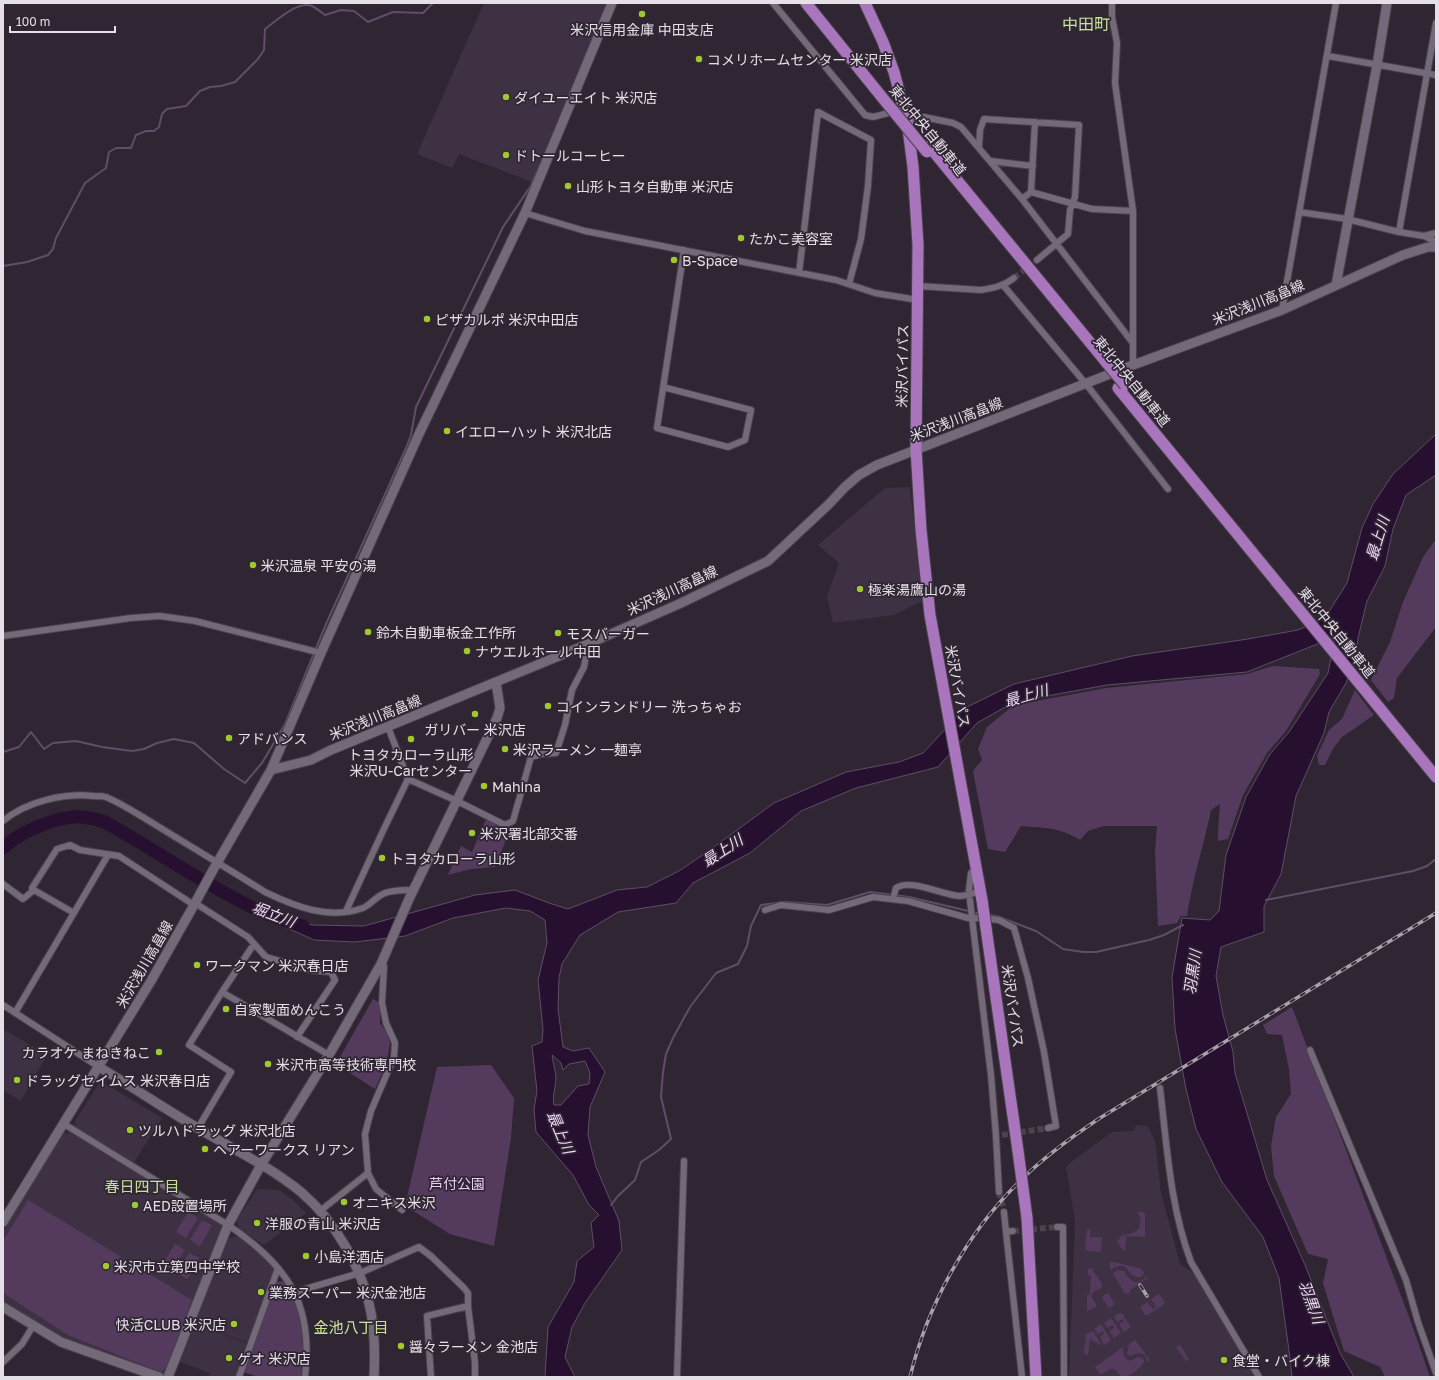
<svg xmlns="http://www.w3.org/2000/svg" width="1439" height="1380" font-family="'Golos Text','Noto Sans JP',sans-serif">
<rect width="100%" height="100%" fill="#302633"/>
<path fill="#3e3143" d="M484,3h124l-76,179 -73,-28 -7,14 -35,-14z
M910,487l12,114 -28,14 -61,8 -6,-27 12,-33 -21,-18 67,-57z
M3,1029l44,26 -26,46 -18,-11z
M104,1083l58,35 -29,46 -57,-35 -1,-8 23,-36z
M1136,1125l11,1 8,14 6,53 19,71 15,10 61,103h-187l6,-157 -9,-54 46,-34 22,-1z
M71,1133l149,91 2,6 -54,141 -7,4 -96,-35 -62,-39v-70l59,-97z
M257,1189l22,1 14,10 13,13 -42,32 -25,-16 -2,-9z
M239,1236l23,17 15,17 -28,73 -55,-19 14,-38 21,-48z
M194,1324l55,20 -12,33h-28l1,-4 -30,-11z"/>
<path fill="#543b5d" d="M1436,539v88l-39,51 -3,20 -6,4 -17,-22 19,-38 13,-40 20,-45z
M1273,666l46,3 1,5 -34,57 -19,22 -24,42 -15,44 -10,2v-10l2,-27 -9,6c-7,35 -19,70 -24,106h-6l-4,7 -19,3 -3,-74 2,-26h-53l-16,5 -8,9c-21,-13 -35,-12 -59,-14l-16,26 -17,-3 -15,-78 9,-11 -4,-11 9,-22 27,-22 93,-17 140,-14z
M1355,690l19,25 -32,22 -8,10 -9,18h-6l-2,-9 12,-26 13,-11z
M486,819l24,11 -15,37 -24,2 -23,6 13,-29 11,6z
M373,999l7,4v20l6,9 4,11 -4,22 -11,24 -39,-25z
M1292,1007l120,318 18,52h-45l-5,-10 -36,-16 -21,-68 5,-24 -20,-5 -34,-78 -3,-30 5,-29 15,-23 -2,-25 -7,-34 -15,-1 -4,-9z
M491,1065l23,33 -3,40 -17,108 -44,-12 -45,-28 32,-139z
M28,1200l164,100 -26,68 -6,4 -92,-37 -65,-42v-52z
M188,1212l10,6 -12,20 -10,-6z
M1137,1212h6l2,2v23l-19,-1 -1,16 -8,-10 4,-6 12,-3 6,-4 2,-10z
M202,1220l10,5 -12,21 -10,-6z
M1087,1229h3v8h12l-1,12 -1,3 -12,-1 -3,-3z
M175,1244l10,6 -12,20 -10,-6z
M189,1253l10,5 -12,21 -10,-6z
M1110,1262h4l28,7 2,4 -3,4c-16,2 -10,-20 -31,-7z
M1090,1268l2,1 10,15 -1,4 -8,4 -2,4 5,8v3l-9,4v-16h3l1,-19h-3v-7z
M1118,1270l6,1c6,10 13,17 23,5l1,2 -18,12 1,2 -6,2 -12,-21z
M284,1281c19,30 22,62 17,96h-43l-14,-5 31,-90z
M1108,1293l6,10v2l-5,3 -7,-10 1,-2z
M1159,1294l6,8 -1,2 -16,11h-3l-5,-8 7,-5 6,7 3,-2 -5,-8z
M1120,1313h2l8,13v2l-6,4 -5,-8 5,-3 -1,-2 -6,3 -3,-6z
M1111,1318l10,15 -7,5 -5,-7 5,-3 -1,-3 -6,3 -3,-5z
M1101,1324l10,16 -7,5 -4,-8 4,-3 -1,-3 -5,3 -4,-5z
M1093,1331l9,15 -12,-7 -2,16 -3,-1 -1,-2 2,-18z
M1135,1340l15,20 -3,2c-1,-12 -9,-9 -17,-6l-3,-2 2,-10z
M1180,1345l9,14 -3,2 -10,-14z
M1123,1347c0,6 0,12 8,14l6,-4 5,1 2,3c-2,7 -15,16 -23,16l-5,-7 -6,-1 -10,6 -5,-8z"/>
<path fill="#270f2f" stroke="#604d66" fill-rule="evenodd" d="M1436,434v41l-30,20 -13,34 -8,37 -18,35 -9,37 -2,17 -10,28 -17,29 -5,21 -28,63 -15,78 -17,32v26l-43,15 -5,29 7,39 10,37 2,21 32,107 38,85 35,88 14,24h-62l-2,-19 -11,-80 -16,-41 -41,-55 -26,-53 -10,-40 -11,-60 -3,-52 10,-59 28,2 9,-9 7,-56 20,-58 24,-43 19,-22 39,-59 7,-36 -88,35 -140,13 -93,17 -37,21 -39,44 -82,21 -55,23 -51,42 -57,30 -17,20 -58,9 -38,23 -18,29 -3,14 -1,31 5,38 10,4 16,-3 16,24 -15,35 -2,28 8,32 23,54 3,29 -37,53 -13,24 -7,30 10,20h-30l3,-50 26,-45 3,-21 17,-14 -3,-24 8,-8 -10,-10 -16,-30 -37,-43 -2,-23 3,-18 -5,-45 10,-4 1,-13 -5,-49 9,-37 -2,-23 -15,-9 -24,-3 -53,10 -48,18 -50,6 -41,-2 -51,-23 50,8 51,1 111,-31 40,-5 34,13 19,6 49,-19 30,-3 32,-16 28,-19 67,-49 72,-31 53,-10 24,-9 42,-45 49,-24 118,-28 116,-17 50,-9 27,-12 22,-35 15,-55 11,-24 20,-30zM552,1055l9,8 2,7 6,-6 16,-3 5,12 -1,11 -11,2 -17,19h-7c-2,-9 2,-19 2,-28 -1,-8 -3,-15 -4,-22z"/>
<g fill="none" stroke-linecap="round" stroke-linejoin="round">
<path stroke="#604d66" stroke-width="2" d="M3,266l24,-4 21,-7 5,-6 3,-11 29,-55 21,-15 3,-16 7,-4h15l5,-13 10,-4h8l5,-4 3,-13 5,-5 19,-3 14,-15 10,-4 11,-1 14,-4 23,-23 6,-9 1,-21c11,-8 33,-29 47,-23 4,2 9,6 13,9l16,-5 13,1 14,11 25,-10 30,1 10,-10
M3,752l16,-5 12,-15 13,17 9,-6 23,-2 26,6 30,4 12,-2 13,-6 17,-4 20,4 30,26 21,14 17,-20 23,-39 41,-100 80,-176 5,-13 5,-28 87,-180 27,-40 11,-24
M1266,900l147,-29 14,-5 9,-7
M989,915l8,1 39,15 27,18 20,3h13l53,-12 15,-5 19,-10
M611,1205l7,-9 17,-16 6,-18 18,-12 12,-11 -10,-42 2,-25 3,-18 7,-16 17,-31 26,-34 22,-9 9,-18 4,-20 10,-21 25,-3 41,3 43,-13 39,5 72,17"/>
<path stroke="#270f2f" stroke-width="13" d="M3,848c18,-17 56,-33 81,-31 7,1 15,3 21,5 36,20 70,43 106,63 29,17 59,33 92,41"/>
<path stroke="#4b424e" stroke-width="6" stroke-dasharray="6 3" stroke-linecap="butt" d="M1014,278l23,-18
M1002,1135l46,-7
M999,1192l5,20
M1013,1231l44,-4"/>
<g stroke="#49414c" stroke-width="8">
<path id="street" d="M773,3l92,112 8,2 23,-6
M1112,3v14l5,26 -2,40 18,128v132
M1328,56l108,19
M907,121l17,-4 29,6 8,4 61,72 111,144v22
M979,147l1,-17 4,-11 95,6 -4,72 -5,13 -2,24 -31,26
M991,161l42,5
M1031,192l61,17 41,2
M1022,199l9,-7 4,-70
M1299,212l48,7 52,13 25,4 12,6
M525,213l60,18 251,49 39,13 43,7
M1399,232l37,-209
M1424,236l12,-3
M799,273l19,-161 53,28 -3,46 -7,53 -12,45
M1003,285l83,99 82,105
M918,286l63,4c12,-2 23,-4 33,-12
M1282,310l54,-307
M663,387l88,23 -6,30 -17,7 -71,-19 27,-178
M3,636l128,-18 29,-2 35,5 126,32
M388,727l20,52 49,22 48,24 8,-4 18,-64 11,-3 14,-1 9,-28 7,-35 12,-23 4,-23
M3,821c24,-20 61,-28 91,-25 4,0 9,0 12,1 19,8 41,23 58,33 34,21 68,41 101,62 31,15 64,28 98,16 7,-3 13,-11 20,-14 7,-4 23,-4 31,-4
M3,884l20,15 11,-9 40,23
M34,890l-2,-2 25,-39 13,-4 10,5 39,6 75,49
M969,890l2,-17 6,-1
M893,899l3,-11c14,-10 46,7 63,8 7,0 15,-3 22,-5
M970,900l2,18h9
M195,903l53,34 18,20 44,13 21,2 4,8 -38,57
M765,910l16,-5 48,5 44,-13 35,4 60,17h4l19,157 5,61 3,56
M346,911l36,-78 26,-54
M990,919l9,1 15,8 14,50 16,74 12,74 -8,2
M381,964l3,2 -2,37 4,20 9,20 -1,14 -23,54 -6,23 3,39 8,16 26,21
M222,992l107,63
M3,1005l96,62
M15,1013l93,-158
M1310,1050l96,230 12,42 18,51
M1160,1088c7,58 10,118 31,174l68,115
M64,1124l164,101c59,40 86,78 77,152
M198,1128l33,-56 -42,-27 33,-53 32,-48
M320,1211l48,-38
M1004,1212l2,20
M1057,1227h6l1,150
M1013,1231l-7,1 16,145
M295,1292l65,-19 59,-26 13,10 32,31 4,5v13l7,57v14
M3,1362l19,-18 11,-18
M239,1377l39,-109
M431,1377l-4,-61 41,-10
M677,1377l7,-216"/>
</g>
<g stroke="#49414c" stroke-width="11">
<path id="secondary" d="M1336,285l41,-220 10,-62
M271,770l40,-10 20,-10 257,-106 91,-40 89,-43 61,-57 16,-17 14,-12 18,-10 256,-100 149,-55 121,-55 25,-8h8
M99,1067c37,22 72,46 109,67 31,18 65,35 93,58 34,29 62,77 70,121 4,21 4,43 3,64
M3,1222l148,-241 43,-76 19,-35 58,-100 50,-117 98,-219 106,-221 87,-210
M3,1307l58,35 98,35
M168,1377l60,-152 33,-60 68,-110 52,-91 28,-65 88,-181 3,-10 -4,-26"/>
</g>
<g stroke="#49414c" stroke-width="13">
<path id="highway" d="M806,3l75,93
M865,3l18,39 11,30 13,49 6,46 5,78 -2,204 5,81 9,85 52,285
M929,146l177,216
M1118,388l318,389
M986,928l32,223
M1027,1218l9,159"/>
</g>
<use href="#street" stroke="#746978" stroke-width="6"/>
<use href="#secondary" stroke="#746978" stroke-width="9"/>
<use href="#highway" stroke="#a975bc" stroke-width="11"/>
<g stroke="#a8a0aa" stroke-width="3.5">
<path id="rail" d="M1140,1285l7,11
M910,1377c17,-70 55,-141 106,-192 25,-26 54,-47 84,-67l336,-205"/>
</g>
<use href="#rail" stroke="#302633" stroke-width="2" stroke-dasharray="6" stroke-linecap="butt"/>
<g stroke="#49414c" stroke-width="13" stroke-linecap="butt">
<path id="highway-bridge" d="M881,96l46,56
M1106,362l19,23
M982,900l4,28
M1018,1151l9,67"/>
</g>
<use href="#highway-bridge" stroke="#a975bc" stroke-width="11"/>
</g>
<g fill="#9eca2e" stroke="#302633" stroke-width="1.5">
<circle cx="642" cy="14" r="4"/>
<circle cx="699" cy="59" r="4"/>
<circle cx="506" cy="97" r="4"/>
<circle cx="506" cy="155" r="4"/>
<circle cx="568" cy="186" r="4"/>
<circle cx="741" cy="238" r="4"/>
<circle cx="674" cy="260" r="4"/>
<circle cx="427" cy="319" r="4"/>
<circle cx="447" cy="431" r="4"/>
<circle cx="253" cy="565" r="4"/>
<circle cx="860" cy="589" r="4"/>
<circle cx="368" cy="632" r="4"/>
<circle cx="558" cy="633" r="4"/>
<circle cx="467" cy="651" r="4"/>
<circle cx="548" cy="706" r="4"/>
<circle cx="475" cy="714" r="4"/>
<circle cx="229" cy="738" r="4"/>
<circle cx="411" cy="739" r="4"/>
<circle cx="505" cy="749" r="4"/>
<circle cx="484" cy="786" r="4"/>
<circle cx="472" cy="833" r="4"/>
<circle cx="382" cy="858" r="4"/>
<circle cx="197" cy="965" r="4"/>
<circle cx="226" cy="1009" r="4"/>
<circle cx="159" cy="1052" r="4"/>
<circle cx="268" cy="1064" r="4"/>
<circle cx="17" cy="1080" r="4"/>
<circle cx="130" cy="1130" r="4"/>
<circle cx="205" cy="1149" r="4"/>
<circle cx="344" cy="1202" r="4"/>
<circle cx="135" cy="1205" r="4"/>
<circle cx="257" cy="1223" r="4"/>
<circle cx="306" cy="1256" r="4"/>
<circle cx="106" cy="1266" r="4"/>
<circle cx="261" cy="1292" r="4"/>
<circle cx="234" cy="1324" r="4"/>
<circle cx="401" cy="1346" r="4"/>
<circle cx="229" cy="1358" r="4"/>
<circle cx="1224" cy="1360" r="4"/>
</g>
<g text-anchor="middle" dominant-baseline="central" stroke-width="3.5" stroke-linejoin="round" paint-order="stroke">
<g font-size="14" fill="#e5dfe7" stroke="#302633" text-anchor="start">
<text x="642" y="29" text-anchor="middle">米沢信用金庫 中田支店</text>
<text x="707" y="59">コメリホームセンター 米沢店</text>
<text x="514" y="97">ダイユーエイト 米沢店</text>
<text x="514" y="155">ドトールコーヒー</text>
<text x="576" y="186">山形トヨタ自動車 米沢店</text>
<text x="749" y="238">たかこ美容室</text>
<text x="682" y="260">B-Space</text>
<text x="435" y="319">ピザカルポ 米沢中田店</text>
<text x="455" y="431">イエローハット 米沢北店</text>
<text x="261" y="565">米沢温泉 平安の湯</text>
<text x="868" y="589">極楽湯鷹山の湯</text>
<text x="376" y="632">鈴木自動車板金工作所</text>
<text x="566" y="633">モスバーガー</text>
<text x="475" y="651">ナウエルホール中田</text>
<text x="556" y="706">コインランドリー 洗っちゃお</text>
<text x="475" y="729" text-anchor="middle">ガリバー 米沢店</text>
<text x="237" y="738">アドバンス</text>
<text x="513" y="749">米沢ラーメン 一麺亭</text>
<text x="411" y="754" text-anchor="middle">トヨタカローラ山形<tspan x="411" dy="16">米沢U-Carセンター</tspan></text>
<text x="492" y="786">Mahina</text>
<text x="480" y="833">米沢署北部交番</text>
<text x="390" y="858">トヨタカローラ山形</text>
<text x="205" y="965">ワークマン 米沢春日店</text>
<text x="234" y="1009">自家製面めんこう</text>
<text x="151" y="1052" text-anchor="end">カラオケ まねきねこ</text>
<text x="276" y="1064">米沢市高等技術専門校</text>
<text x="25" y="1080">ドラッグセイムス 米沢春日店</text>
<text x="138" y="1130">ツルハドラッグ 米沢北店</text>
<text x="213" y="1149">ヘアーワークス リアン</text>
<text x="352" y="1202">オニキス米沢</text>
<text x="143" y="1205">AED設置場所</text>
<text x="265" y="1223">洋服の青山 米沢店</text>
<text x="314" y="1256">小島洋酒店</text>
<text x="114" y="1266">米沢市立第四中学校</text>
<text x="269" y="1292">業務スーパー 米沢金池店</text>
<text x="226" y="1324" text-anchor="end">快活CLUB 米沢店</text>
<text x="409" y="1346">醤々ラーメン 金池店</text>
<text x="237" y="1358">ゲオ 米沢店</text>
<text x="1232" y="1360">食堂・バイク棟</text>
</g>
<g font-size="14" fill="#e5dfe7" stroke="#302633">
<text transform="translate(928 130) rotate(51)">東北中央自動車道</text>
<text transform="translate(1258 302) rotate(-22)">米沢浅川高畠線</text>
<text transform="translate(902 366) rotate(-89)">米沢バイパス</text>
<text transform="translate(1132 381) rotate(51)">東北中央自動車道</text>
<text transform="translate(956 419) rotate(-21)">米沢浅川高畠線</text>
<text transform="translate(672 590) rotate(-25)">米沢浅川高畠線</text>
<text transform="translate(1337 632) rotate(51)">東北中央自動車道</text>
<text transform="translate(958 686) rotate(80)">米沢バイパス</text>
<text transform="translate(375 717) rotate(-22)">米沢浅川高畠線</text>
<text transform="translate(144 964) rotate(-60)">米沢浅川高畠線</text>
<text transform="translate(1013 1006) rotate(82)">米沢バイパス</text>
</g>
<g font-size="14" fill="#efcafc" stroke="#302633">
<text x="457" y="1183">芦付公園</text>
</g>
<g font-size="15" font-style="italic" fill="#f2d7fc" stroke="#302633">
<text transform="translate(1377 538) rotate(-73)">最上川</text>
<text transform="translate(1026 695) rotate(-16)">最上川</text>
<text transform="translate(722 850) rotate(-33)">最上川</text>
<text transform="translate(274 914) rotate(21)">堀立川</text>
<text transform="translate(1192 972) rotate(-82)">羽黒川</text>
<text transform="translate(561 1132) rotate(67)">最上川</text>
<text transform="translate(1312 1302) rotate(70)">羽黒川</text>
</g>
<g font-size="15" fill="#c7e298" stroke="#302633">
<text x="142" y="1186">春日四丁目</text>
<text x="351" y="1327">金池八丁目</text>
</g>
<g font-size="16" fill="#c7e298" stroke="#302633">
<text x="1086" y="24">中田町</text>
</g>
</g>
<rect width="1439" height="1380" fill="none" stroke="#e5dfe7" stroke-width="8"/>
<path d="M10 26v6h105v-6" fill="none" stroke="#e5dfe7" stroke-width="2"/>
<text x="16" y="26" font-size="12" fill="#e5dfe7" stroke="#302633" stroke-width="3" paint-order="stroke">100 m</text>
</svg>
